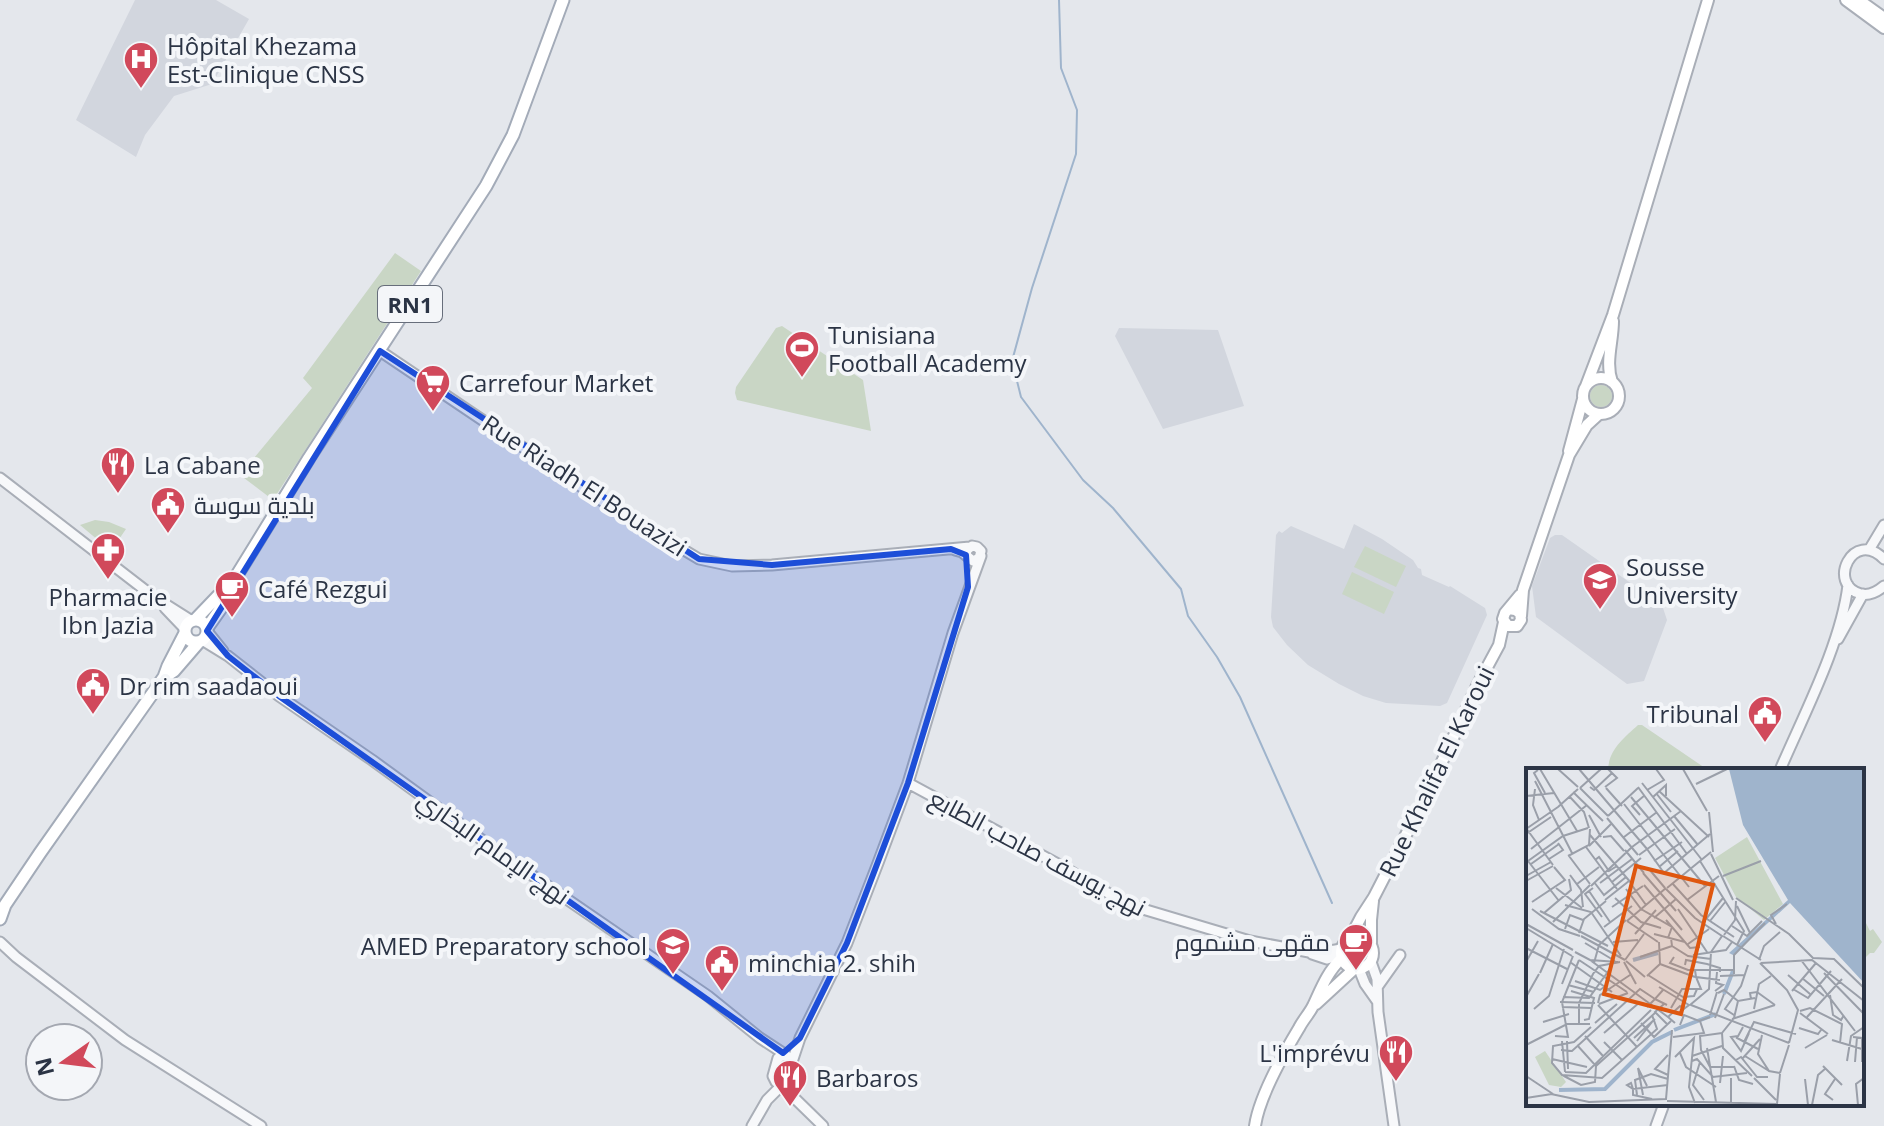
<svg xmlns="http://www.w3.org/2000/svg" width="1884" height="1126" font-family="'Open Sans',Cairo,sans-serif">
<rect width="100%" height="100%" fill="#e4e7ec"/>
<path fill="#d2d6de" d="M135,0h81l33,19 -37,65 -38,12 -29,39 -9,22 -60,-37z
M1119,328l99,2 26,76 -81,23 -48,-93z
M1354,524l28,15 31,21 5,8 3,1 1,6 27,12 1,-1 35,22 2,7 -40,88 -7,3 -54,-3 -23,-7 -24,-12 -31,-19 -21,-20 -14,-18 -2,-10 5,-82 3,-4 3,2 9,-7 53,23z
M1555,535h7l100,70 5,15 -23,61 -17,3 -91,-67 -4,-31 18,-48z"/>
<path fill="#c9d6c5" d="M395,253l26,18 -148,229 -33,-25 72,-87 -9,-10z
M782,326l81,54 8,51 -134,-31 -2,-7 1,-6 40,-59z
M1590 396a11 11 0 1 1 22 0a11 11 0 1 1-22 0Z
M95,520l14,2 17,7 -15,22 -31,-26z
M1365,546l41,20 -10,21 -42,-20z
M1352,572l42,20 -10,22 -42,-20z
M1638,725h4l66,45h-100c1,-21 16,-32 30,-45z
M1862,915l8,16 3,-2 9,13 -8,11h-4l-8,8z
M1347 951a11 11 0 1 1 22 0a11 11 0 1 1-22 0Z"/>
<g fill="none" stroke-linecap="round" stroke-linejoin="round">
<path stroke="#9fb4cc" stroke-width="2" d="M1059,0l2,68 16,42 -1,44 -44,134 -20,73 9,36 62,83 30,28 68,81 7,27 29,41 23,40 92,206"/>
<g stroke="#a9aeb7" stroke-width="13">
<path id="tertiary" d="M380,351l227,153 92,55 33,7 40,-1 198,-18
M0,478l154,119 38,24
M955,550l7,2 11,9 6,-3 2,-7 -4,-4 -5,-1 -5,4 -1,5
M1869,550l15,-25
M1884,559c-31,-31 -58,26 -23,35 9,2 16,-2 23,-8
M165,608l20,21
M207,631l16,20
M1838,639l25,-45
M202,640l26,16 51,40 93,64 132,96 204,140 52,42 26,17
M1780,770c24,-56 61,-126 68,-185
M908,783l159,86 29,18 40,20 114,34 59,11 21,-1 11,-2
M0,942l16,15 109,83 136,86
M1312,954l15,5 14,-4
M1371,962l6,17 1,33 16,114
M1359,969l6,15 12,17
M1378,986l22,-31
M784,1055l6,3 2,4 -4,18 -7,4 -5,-2 -3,-6 5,-18z
M792,1062l8,-24 47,-95 31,-80 30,-80 45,-150 28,-77
M779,1083l44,43
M752,1126l15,-26 16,-16
M1656,1126l8,-22"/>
</g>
<g stroke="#a9aeb7" stroke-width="14">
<path id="secondary" d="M1846,0l38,28
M1859,0l25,18
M1583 396a18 18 0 1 1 36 0a18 18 0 1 1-36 0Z
M1612,382c-7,-20 1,-40 1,-61
M1586,386l27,-71 95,-315
M1569,451l14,-52
M1509,609l6,1 5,3 1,7 -4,6h-9l-5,-7 2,-6 15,-18
M1521,616l2,-26 46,-135 18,-30 12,-11
M1341 953a16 16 0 1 1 32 0a16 16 0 1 1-32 0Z
M1350,938l11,-21 13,-20 54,-105 50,-108 21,-39 5,-23
M1371,943v-23l2,-19
M1316,1004l38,-35
M1255,1126c4,-29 29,-73 44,-98 4,-8 10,-14 14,-22 8,-17 14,-34 29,-48"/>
</g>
<g stroke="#a3abb8" stroke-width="15">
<path id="primary" d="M195,620l23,-24 8,-3
M185 631a11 11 0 1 1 22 0a11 11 0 1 1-22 0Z
M207,628l19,-27v-8l83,-135 177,-272 27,-51 50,-135
M165,677l9,-6 25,-29
M0,919l5,-14 35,-52 124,-176 4,-11 17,-33"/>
</g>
<use href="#tertiary" stroke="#f7f8fa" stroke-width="9"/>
<use href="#secondary" stroke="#fff" stroke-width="10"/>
<use href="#primary" stroke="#fff" stroke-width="11"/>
</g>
<path fill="#1d4ed8" fill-opacity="0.2" stroke="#1d4ed8" stroke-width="6" stroke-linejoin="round" d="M380,351l319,208 73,6 179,-16 15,6 2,32 -60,196 -61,160 -47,95 -17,15 -504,-357 -51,-40 -21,-25z"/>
<defs>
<g id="hospital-pin" transform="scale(1.8)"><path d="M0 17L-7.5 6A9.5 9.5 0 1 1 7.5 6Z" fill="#d1495b" stroke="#f4f6f9"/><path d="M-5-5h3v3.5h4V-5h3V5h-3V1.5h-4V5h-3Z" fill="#fff"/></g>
<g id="stadium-pin" transform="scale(1.8)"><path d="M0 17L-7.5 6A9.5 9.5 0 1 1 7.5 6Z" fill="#d1495b" stroke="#f4f6f9"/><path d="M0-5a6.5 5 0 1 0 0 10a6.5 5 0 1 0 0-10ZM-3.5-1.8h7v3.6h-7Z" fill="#fff"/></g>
<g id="supermarket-pin" transform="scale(1.8)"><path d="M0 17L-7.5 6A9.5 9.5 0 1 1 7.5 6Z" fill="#d1495b" stroke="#f4f6f9"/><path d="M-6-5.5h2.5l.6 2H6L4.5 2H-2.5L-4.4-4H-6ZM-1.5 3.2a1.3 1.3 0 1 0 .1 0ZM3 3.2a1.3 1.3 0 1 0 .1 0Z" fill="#fff"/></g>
<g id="restaurant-pin" transform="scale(1.8)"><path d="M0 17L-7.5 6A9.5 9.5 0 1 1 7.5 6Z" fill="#d1495b" stroke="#f4f6f9"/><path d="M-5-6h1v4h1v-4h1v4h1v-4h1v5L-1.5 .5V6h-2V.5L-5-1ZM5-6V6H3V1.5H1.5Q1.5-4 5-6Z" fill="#fff"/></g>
<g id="civic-pin" transform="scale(1.8)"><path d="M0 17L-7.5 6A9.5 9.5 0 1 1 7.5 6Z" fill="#d1495b" stroke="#f4f6f9"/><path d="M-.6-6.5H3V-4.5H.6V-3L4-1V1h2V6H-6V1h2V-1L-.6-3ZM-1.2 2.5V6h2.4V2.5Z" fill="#fff"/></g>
<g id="pharmacy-pin" transform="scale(1.8)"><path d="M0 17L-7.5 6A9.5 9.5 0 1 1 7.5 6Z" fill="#d1495b" stroke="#f4f6f9"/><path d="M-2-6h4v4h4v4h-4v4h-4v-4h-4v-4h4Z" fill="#fff"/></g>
<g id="university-pin" transform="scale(1.8)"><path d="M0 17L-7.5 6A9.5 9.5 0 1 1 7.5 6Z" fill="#d1495b" stroke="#f4f6f9"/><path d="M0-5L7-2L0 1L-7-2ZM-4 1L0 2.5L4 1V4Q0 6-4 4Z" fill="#fff"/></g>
<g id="cafe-pin" transform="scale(1.8)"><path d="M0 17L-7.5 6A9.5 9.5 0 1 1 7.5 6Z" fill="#d1495b" stroke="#f4f6f9"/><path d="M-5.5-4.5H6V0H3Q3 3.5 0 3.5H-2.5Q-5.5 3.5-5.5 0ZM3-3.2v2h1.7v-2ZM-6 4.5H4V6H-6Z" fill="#fff"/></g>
<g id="school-pin" transform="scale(1.8)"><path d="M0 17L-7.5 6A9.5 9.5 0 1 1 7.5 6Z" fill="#d1495b" stroke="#f4f6f9"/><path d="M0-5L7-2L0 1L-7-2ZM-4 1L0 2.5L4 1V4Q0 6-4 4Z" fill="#fff"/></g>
</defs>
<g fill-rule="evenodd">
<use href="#hospital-pin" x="141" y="59"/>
<use href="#stadium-pin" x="802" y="348"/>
<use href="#supermarket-pin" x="433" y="382"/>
<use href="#restaurant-pin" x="118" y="464"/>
<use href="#civic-pin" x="168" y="504"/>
<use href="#pharmacy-pin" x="108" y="550"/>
<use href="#university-pin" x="1600" y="580"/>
<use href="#cafe-pin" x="232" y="588"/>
<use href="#civic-pin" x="93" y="685"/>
<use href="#civic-pin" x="1765" y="713"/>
<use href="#cafe-pin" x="1356" y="941"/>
<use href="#school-pin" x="673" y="945"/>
<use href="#civic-pin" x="722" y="962"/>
<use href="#restaurant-pin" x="1396" y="1052"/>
<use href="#restaurant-pin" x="790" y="1077"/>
</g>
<g text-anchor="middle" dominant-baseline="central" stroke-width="8" stroke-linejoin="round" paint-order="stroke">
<rect fill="#f4f6f9" stroke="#676e7b" stroke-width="2" x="378" y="286" width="64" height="36" rx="6"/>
<g font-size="22" font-weight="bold" fill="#2b3445">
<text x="410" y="304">RN1</text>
</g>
<g font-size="24" fill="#2b3445" stroke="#f4f6f9" text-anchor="start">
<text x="167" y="45">Hôpital Khezama<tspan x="167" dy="28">Est-Clinique CNSS</tspan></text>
<text x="828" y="334">Tunisiana<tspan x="828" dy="28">Football Academy</tspan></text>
<text x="459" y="382">Carrefour Market</text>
<text x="144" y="464">La Cabane</text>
<text x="194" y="504">بلدية سوسة</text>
<text x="1626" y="566">Sousse<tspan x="1626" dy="28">University</tspan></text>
<text x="258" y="588">Café Rezgui</text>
<text x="108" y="596" text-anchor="middle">Pharmacie<tspan x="108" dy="28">Ibn Jazia</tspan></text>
<text x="119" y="685">Dr rim saadaoui</text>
<text x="1739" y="713" text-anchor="end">Tribunal</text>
<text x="1330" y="941" text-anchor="end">مقهى مشموم</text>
<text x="647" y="945" text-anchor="end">AMED Preparatory school</text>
<text x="748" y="962">minchia 2. shih</text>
<text x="1370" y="1052" text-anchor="end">L'imprévu</text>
<text x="816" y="1077">Barbaros</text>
</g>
<g font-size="24" fill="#2b3445" stroke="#f4f6f9">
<text transform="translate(585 485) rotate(33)">Rue Riadh El Bouazizi</text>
<text transform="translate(1436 771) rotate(-64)">Rue Khalifa El Karoui</text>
<text transform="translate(494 847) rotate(35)">نهج الإمام البخاري</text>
<text transform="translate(1038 852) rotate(28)">نهج يوسف صاحب الطابع</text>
</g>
</g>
<g transform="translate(1526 768)">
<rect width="338" height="338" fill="#e4e7ec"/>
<path d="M221,69l36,67 -19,16 -28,-23 -21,-39zM19,283l21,31 -5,5 -12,-2 -14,-28z" fill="#c9d6c5"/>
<path d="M203,1h135v214l-74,-80 -57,52 -4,-2 59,-53 -45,-75z" fill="#9fb4cc"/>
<path fill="none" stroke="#9fb4cc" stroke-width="4" d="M107,192l25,-7M198,226l9,-23M148,262l42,-16M33,322l46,-1 47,-47 20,-10"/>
<path fill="none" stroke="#9a9fa9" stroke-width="2" d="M14,1l37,62M32,1l20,18M53,1l68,80M157,1l24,42M12,2l-4,3 11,20M9,13l37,72M116,15l60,77M170,16l31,-15M64,19l4,3 18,-17M79,19l12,-9 -9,-9M112,19l49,67M54,20l21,-19M54,20l28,28M80,20l16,18M9,21l-2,16 6,15M121,22l17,-10 -8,-11M133,23l50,46M47,24l30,29M130,25l15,19M0,28l28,-3M43,28l15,16 5,16M105,29l74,89M127,29l13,-12v11M98,36l31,40M32,39l20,-18M183,44l4,40M63,47l12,22M114,47l-8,-9 13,-11M82,48l30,-28M148,48l24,29M81,50l31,37M0,60l27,37M0,61l32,-22M0,66l25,-17M64,67l42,49M77,69l8,-1 13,15M98,69l33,-25M129,76l34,43M63,78l23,-23M60,79l31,42M106,79l49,-36M5,81l56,-44M121,81l17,24 46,-39M99,82l19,23M185,86l22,46M113,87l36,-26M42,88l21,-11 1,-16M43,88l21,28M23,91l14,-9 -5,-7M69,92l4,-3 10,14 8,-5M2,93l35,-25 25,-8M2,93l31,40M128,93l28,-19M174,93l44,70 -7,14M5,96l28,-20M133,99l19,-16M123,101l16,19M117,105l33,38M44,107l11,15 2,17M0,108l25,-14M197,108l38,-15M0,113l27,-15M68,114l10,13 22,-18M86,114l29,-24M74,115l32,-24M146,115l29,32 33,22M51,116l22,-17M105,116l15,21M118,117l38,45M65,118l41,-39M30,120l26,20M67,120l-8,6 17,23M141,120l44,-36M100,121l15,20 31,18 -4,11M140,121l29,29 27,18 -11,16 -2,37 -19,16M63,123l21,31M89,130l26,24 20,6M210,130l53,36 24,24 21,1 30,29M79,132l24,-19M161,132l32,-24M6,134l33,-22 -11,-13M39,137l26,7 30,44M211,138l13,27M86,139l31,-21M6,141l27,20 21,7M152,141l29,43M14,143l4,2 27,-23 -2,-11M18,145l64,33M128,150l22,-19M180,151l17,-21M140,152l24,28 10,-1M101,153l39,-33M101,153l31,21M184,153l16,-20M27,154l37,-37M0,156l47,26M250,156l-5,-9 16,-11M206,158l15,10 15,-15M78,159l28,-21M0,160l46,28M39,161l5,-14 13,5M53,165l5,-14 22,-18M109,166l21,-24M128,166l31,8M198,167l11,-15 1,-19M55,168l44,24M197,168l38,24M145,170l1,8 16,10 23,3M87,174l25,-2M59,175l30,18M162,176l21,-15M0,180l41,21M49,184l15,8 28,2M167,187l33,-5 6,-8M114,189l32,-11M148,189l-4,6 18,7h46M53,192l48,32M64,192l78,57M99,192l19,-26M233,192l5,-14 16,-14M275,192l54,71M100,193l19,16M0,194l12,-21M44,194l42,30M98,194l12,22M68,195l5,-18 27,-25M234,195l27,27 11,20 -9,33M235,195l51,-3 52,41M134,196l35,13M159,197l1,-5 21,4 13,4v4M169,202l1,7 24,3M14,205l13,-29M298,205l39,40M208,206v-19l31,-32M122,207l35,22 11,-1 3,-7M262,207l22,19M121,208l13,-12 -1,-22M194,208l25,-1M276,210l22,18M49,213l25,9 7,-5M36,216l11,-28M42,217l26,7M133,219l30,18 -12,9M267,221l15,9 23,-27M45,223l23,7 -5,21 -5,1M189,223l8,-6 -7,-2 1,-11M266,223l24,-28M192,225l6,-3 14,11 17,-3M304,227l3,20 8,5 3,-5M0,229l13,-23M37,229l26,1 23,-32M225,231l-1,-6 7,-1 18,13M212,233l-4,17 -12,15 1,15 29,28M34,234l35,1M72,235l2,-8 30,-20M73,236l29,-11M138,236l-9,8 13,13M72,237l39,42M165,237l98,38M36,239l29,1M121,239l8,-8 12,6M145,240l11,-19h19l-5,-12M8,241l15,-13 15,-47M228,241l5,-25 12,-8M274,243l10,-3 32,16 -2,19M274,245l28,21M184,247l7,-23M208,247l-9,-6 16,-23 7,-21M281,249l35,-38M189,250l9,-24M206,251l43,-14M17,254l26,-8M69,255l22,-19M115,255l13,14 17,-16M149,255l-7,-6 12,-11 4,3M53,257v-22l14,-29 6,-8 21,-4M154,257l4,-10 15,6 11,-4M65,259l-17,15 -21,4 -1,17 10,12 40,3 55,-49 -5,-14M217,259l-6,11 21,11M273,260l19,6 3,-4M78,265l36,-31M196,265l-22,3 1,14 9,17h25M236,267l-4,19 11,17 11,2M29,268l13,1 -6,-35 17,-42M59,268l18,20M212,268l-7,1 10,14 8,-18M147,269l31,-4 -4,-12M327,269l9,1v24M108,270l21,-19M306,272l30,9M36,273l3,31M41,273l1,28M111,273l15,-19M78,274l18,18M218,274l10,-20 42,12M0,277l41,-21h23M181,280l9,54M279,280l22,-13M35,282l11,1 68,-62 15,10 8,-9M154,285l6,14 30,20M166,288l30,-10M219,288l24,15M149,289l19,-19 -5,49 6,16M26,291l35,8M216,291l18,-20M210,292l5,-3 16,20h11M166,293l5,-2 16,18 34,-4M321,293l4,-25 13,-9M174,294l-7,23 11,15M329,294l2,-25M70,298l59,-53M208,298l5,14 14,4M297,298l19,19M39,304l21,1 65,-63M254,305l9,-28M36,307l19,10 14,-3 1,-16 -19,-21M142,307l-13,-6 13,-14M0,308l27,18M205,310v25M228,310l22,22M279,311l3,26M194,315l3,-27M107,321l-6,-4 4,-2 2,6 35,-4M107,321v6l19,4M25,326l38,8 77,-3 6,-69M111,327l-2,-15 16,-6 17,5M117,327l-5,-27 9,18M0,330l26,-4M307,332l-8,-6 10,-15M141,333l109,3M251,336l3,-30M286,337l6,-30 8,-7M332,337l-2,-21 8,-6"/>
<path fill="#df570f" fill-opacity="0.15" stroke="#df570f" stroke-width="4" d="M110,98l77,19 -32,129 -77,-20z"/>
<rect width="338" height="338" fill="none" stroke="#2b3445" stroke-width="4"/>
</g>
<g transform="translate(64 1062) rotate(256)"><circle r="38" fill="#f4f6f9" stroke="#a4a8b1" stroke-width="2"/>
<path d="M0-6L14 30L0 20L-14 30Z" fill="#d1495b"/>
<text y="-12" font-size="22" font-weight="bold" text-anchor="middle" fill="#2b3445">N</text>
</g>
</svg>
